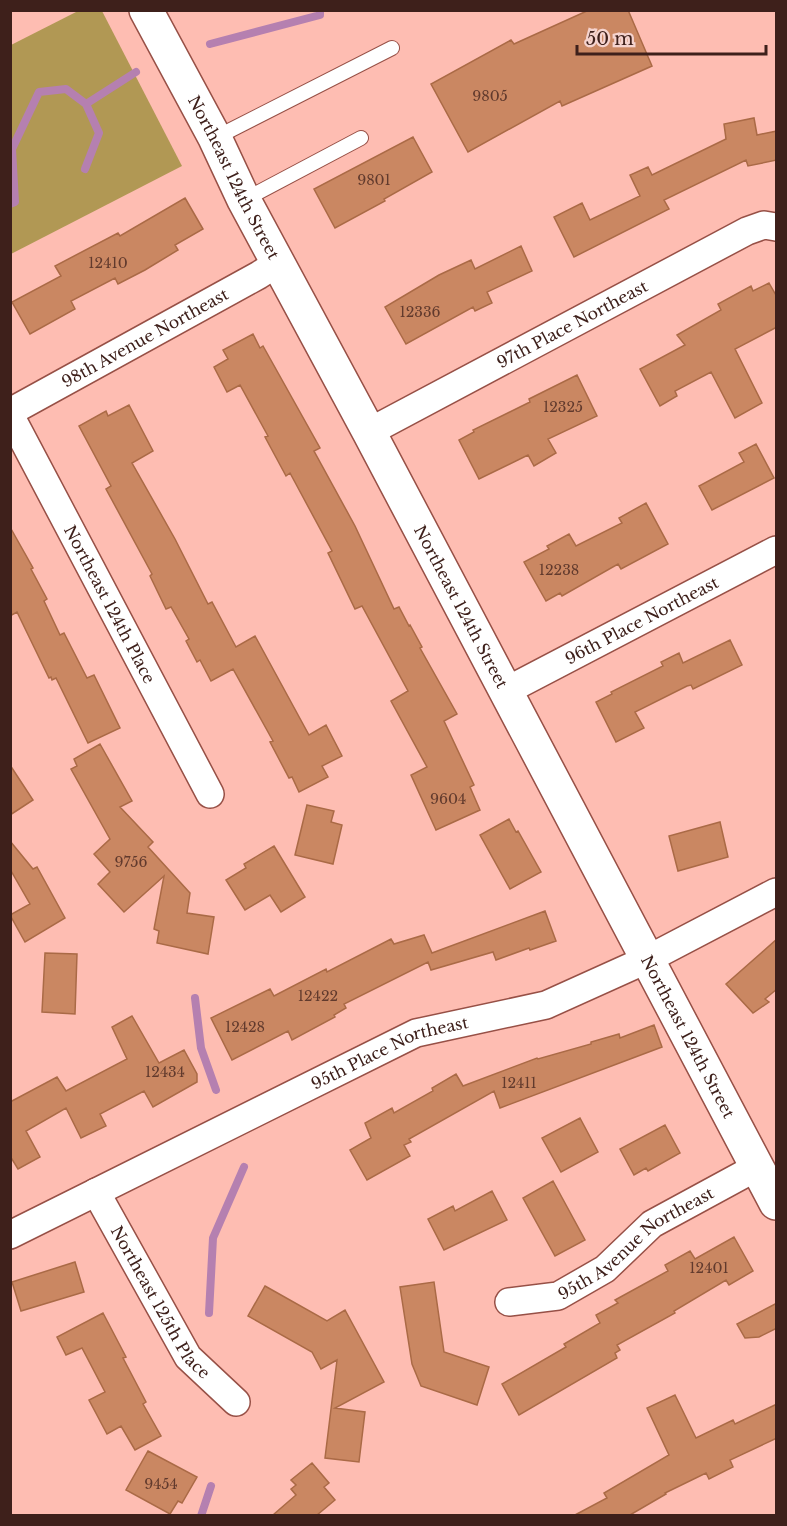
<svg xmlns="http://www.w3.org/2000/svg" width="787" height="1526" font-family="'Libre Baskerville',serif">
<rect width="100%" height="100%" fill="#febdb2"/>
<path fill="#b19854" d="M78,11h24l80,155 -171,88v-209z"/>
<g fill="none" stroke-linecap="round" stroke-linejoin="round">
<path stroke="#b580b0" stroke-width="8" d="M210,44l110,-29v-5
M85,169l14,-36 -13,-29
M10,204l5,-2 -3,-53 27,-57 27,-3 20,15 50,-32
M195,998l6,50 15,42
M209,1313l4,-75 31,-71
M201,1516l10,-30"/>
</g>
<path fill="#ca8762" stroke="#aa6a46" stroke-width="1.5" d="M589,10h39l24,56 -90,40 -2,-5 -92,51 -37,-68 80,-44 3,4z
M754,118l3,17 20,-4v29l-29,6 -2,-6 -82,40 5,9 -95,48 -20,-40 28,-14 8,17 50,-24 -10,-21 18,-8 4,8 74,-36 -2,-15z
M413,137l19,35 -48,27 1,2 -50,27 -21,-39z
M185,198l18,31 -28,16 3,5 -33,20 -27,14 -3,-6 -44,23 4,8 -45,25 -18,-32 49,-26 -6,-10 63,-33 2,3z
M521,246l11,25 -45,21 5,11 -17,8 -2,-4 -67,37 -21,-37 54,-32 32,-15 4,9z
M769,283l8,14v30l-42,22 27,54 -27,15 -24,-46 -36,19 2,5 -17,10 -20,-37 45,-24 -8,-10 44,-25 -3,-6 33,-18 2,5z
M253,334l7,14 3,-2 57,102 -6,3 41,75 39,83 5,-2 10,19 1,-1 12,22 -2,1 37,66 -13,7 30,64 -4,2 10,23 -44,20 -25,-55 16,-8 -36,-66 17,-10 -46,-85 -7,3 -27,-56 4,-2 -42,-78 -4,3 -21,-39 3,-1 -28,-51 -13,7 -13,-25 14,-8 -5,-9z
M577,375l20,41 -49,23 8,14 -22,13 -6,-11 -49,24 -20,-39 15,-8 -1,-2 57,-28 -1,-3z
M129,405l24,46 -21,12 43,76 33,65 4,-2 24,45 19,-11 54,99 17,-10 16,31 -20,10 6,11 -29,15 -7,-15 -3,1 -19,-36 3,-1 -40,-72 -22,12 -11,-21 -3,2 -11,-21 3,-2 -18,-32 -5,2 -16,-33 2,-2 -46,-85 5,-3 -32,-60 27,-15 2,5z
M756,444l18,34 -62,32 -13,-24 45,-24 -5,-9z
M646,503l22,41 -47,25 -3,-5 -56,32 -2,-3 -14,8 -22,-39 25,-13 -2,-3 22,-12 7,12 46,-23 -3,-5z
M10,527l23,41 -2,1 16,30 -3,2 16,34 4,-2 23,45 7,-3 26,53 -32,15 -32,-65 -4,2 -1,-3 -2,1 -32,-66 -7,4z
M730,640l12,25 -49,24 -2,-4 -4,1 -52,26 9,16 -28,14 -20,-40 16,-8 -1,-2 52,-26 -2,-4 18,-9 4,10z
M100,744l32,57 -12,6 33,35 -5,5 42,46 -3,20 27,4 -6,37 -51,-11 2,-12 -5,-2 10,-53 -40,36 -26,-28 12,-12 -16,-18 16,-15 -39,-70 6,-3 -3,-7z
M10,765l23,35 -23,15z
M307,805l27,6 -3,11 11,3 -9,39 -38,-9z
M509,819l7,13 2,-1 23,41 -31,17 -30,-54z
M720,822l8,35 -50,14 -9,-35z
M10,841l23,28 4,-2 28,51 -40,24 -15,-27 20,-11 -20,-35z
M274,846l31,51 -24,15 -11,-17 -25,15 -19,-30 20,-12 -2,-4z
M545,911l11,30 -26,9 -1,-2 -33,12 -3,-8 -62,18 -3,-8 -84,42 2,4 -12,7 1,2 -43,23 -4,-9 -56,29 -21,-42 59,-29 4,7 52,-27 1,3 64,-33 3,5 30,-9 8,18z
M777,939v50l-12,10 4,3 -16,11 -27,-29z
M45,953l32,1 -2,60 -33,-2z
M132,1016l27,47 25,-13 13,24v8l-44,25 -9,-16 -44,23 6,12 -25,12 -15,-30 -40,23 14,26 -22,12 -8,-13v-54l47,-25 9,14 61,-32 -15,-32z
M654,1025l8,22 -162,61 -6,-17 -85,48 2,3 -7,3 6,11 -43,24 -17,-30 21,-12 -6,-15 27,-15 2,5 39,-22 -1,-3 24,-14 7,12 74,-28 1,1 53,-15v-2l28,-8 1,4z
M580,1118l18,34 -37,20 -19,-34z
M665,1125l15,28 -32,18 -2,-3 -12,7 -14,-26z
M553,1181l32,59 -30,16 -32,-58z
M492,1191l15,29 -63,30 -16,-31 25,-13 2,5z
M734,1237l19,34 -24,14 -3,-5 -52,31 1,2 -58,32 3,5 -5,3 2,5 -98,57 -17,-31 64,-37 -2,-3 36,-21 -4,-8 22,-12 -3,-3 53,-29 -3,-6 25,-14 5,8z
M75,1262l9,30 -63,19 -9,-29z
M434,1282l10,70 45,15 -12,38 -56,-19 -9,-22 -12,-77z
M265,1286l62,35 18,-11 39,72 -49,26 30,4 -6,50 -34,-4 12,-98 -16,9 -9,-17 -64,-36z
M777,1303v25l-18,9 -14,1 -8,-14z
M103,1313l23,44 -3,1 23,44 -3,2 18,32 -26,14 -14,-24 -14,8 -18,-34 16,-8 -23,-44 -16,7 -9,-18z
M675,1395l21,43 37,-18 2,4 42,-20v34l-47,22 3,7 -24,12 -3,-6 -41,20 1,1 -36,21h-55l32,-17 -3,-5 65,-38 -22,-47z
M148,1451l49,26 -15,26 -4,-2 -8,13 -44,-24z
M312,1463l17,20 -5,4 11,13 -18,15h-44l23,-20 -5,-6 5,-4 -5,-5z"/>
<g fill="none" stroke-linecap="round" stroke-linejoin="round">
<g stroke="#975046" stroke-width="16">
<path id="lane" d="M215,138l177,-90
M244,200l117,-62"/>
</g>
<g stroke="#975046" stroke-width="30">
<g id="street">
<path id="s1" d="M10,412l249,-137 20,-13"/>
<path id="s2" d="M10,415l200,379"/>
<path id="s3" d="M369,432l378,-201 17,-6 12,2"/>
<path id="s4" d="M506,691l270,-141"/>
<path id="s5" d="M96,1192l92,165 48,45"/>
<path id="s6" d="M10,1235l406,-202 130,-28 102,-46 128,-67"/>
<path id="s7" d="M509,1302l49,-6 47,-27 47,-45 105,-57"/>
</g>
</g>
<g stroke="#975046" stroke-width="36">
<g id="secondary">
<path id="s8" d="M146,10l69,128 29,62 125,232 407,771"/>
</g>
</g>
<use href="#lane" stroke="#fff" stroke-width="14"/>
<use href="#street" stroke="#fff" stroke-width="27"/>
<use href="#secondary" stroke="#fff" stroke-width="33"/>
</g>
<g text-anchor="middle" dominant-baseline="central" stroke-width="5" stroke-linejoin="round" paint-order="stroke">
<g font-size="14" fill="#613a2d">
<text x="490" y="96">9805</text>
<text x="374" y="180">9801</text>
<text x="108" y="263">12410</text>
<text x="420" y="312">12336</text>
<text x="563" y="407">12325</text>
<text x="559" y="570">12238</text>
<text x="448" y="799">9604</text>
<text x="131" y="862">9756</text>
<text x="318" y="996">12422</text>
<text x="245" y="1027">12428</text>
<text x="165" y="1072">12434</text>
<text x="519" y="1083">12411</text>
<text x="709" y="1268">12401</text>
<text x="161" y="1484">9454</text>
</g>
<g font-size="16" fill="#3e201b" stroke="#f5d3ce">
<text stroke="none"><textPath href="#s8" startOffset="189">Northeast 124th Street</textPath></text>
<text stroke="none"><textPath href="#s3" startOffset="230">97th Place Northeast</textPath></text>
<text stroke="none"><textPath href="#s1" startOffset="154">98th Avenue Northeast</textPath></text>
<text stroke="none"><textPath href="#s2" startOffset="214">Northeast 124th Place</textPath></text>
<text stroke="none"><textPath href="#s8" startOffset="675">Northeast 124th Street</textPath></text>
<text stroke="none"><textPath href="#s4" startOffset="153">96th Place Northeast</textPath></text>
<text stroke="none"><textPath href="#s8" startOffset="1161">Northeast 124th Street</textPath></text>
<text stroke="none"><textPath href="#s6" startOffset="422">95th Place Northeast</textPath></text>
<text stroke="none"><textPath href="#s7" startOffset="144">95th Avenue Northeast</textPath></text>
<text stroke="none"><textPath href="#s5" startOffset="128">Northeast 125th Place</textPath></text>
</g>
</g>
<rect width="787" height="1526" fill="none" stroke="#3e201b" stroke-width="24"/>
<path d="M577 45v9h189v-9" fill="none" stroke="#3e201b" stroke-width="3"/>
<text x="586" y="45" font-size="18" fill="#3e201b" stroke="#f5d3ce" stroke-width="4.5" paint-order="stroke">50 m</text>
</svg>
